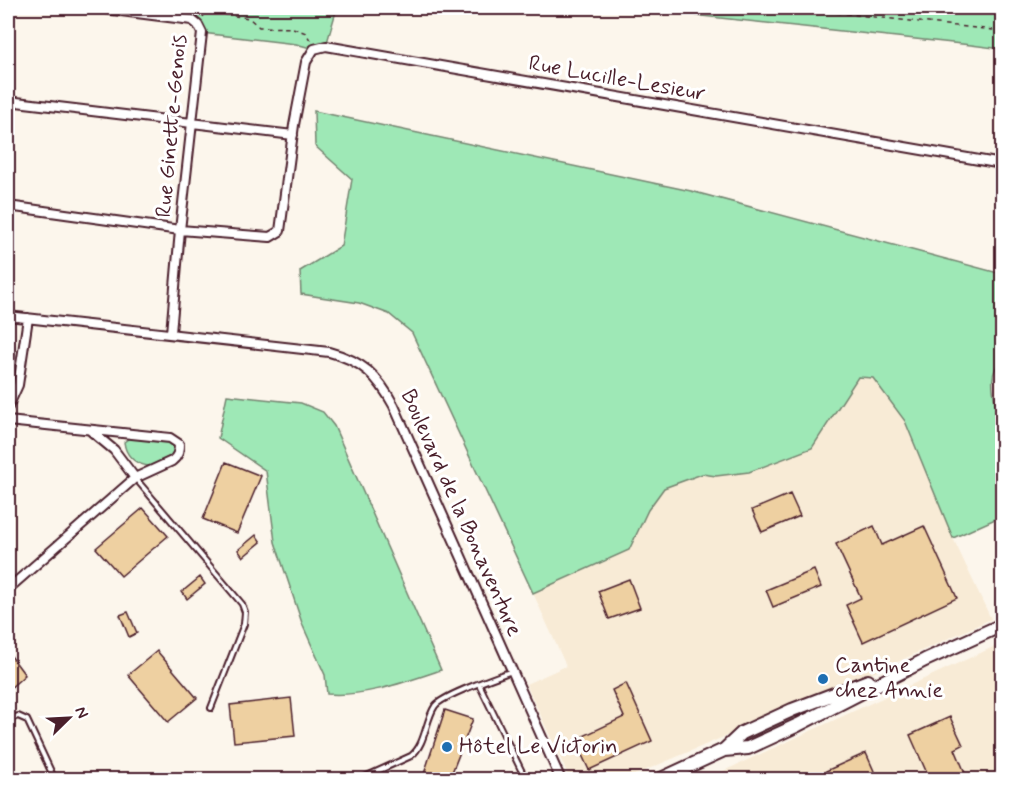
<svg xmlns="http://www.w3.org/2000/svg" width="1010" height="787" font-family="Mynerve,sans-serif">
<rect width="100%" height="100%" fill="#fcf6ec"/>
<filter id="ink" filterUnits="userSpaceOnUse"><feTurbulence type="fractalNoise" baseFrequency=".0167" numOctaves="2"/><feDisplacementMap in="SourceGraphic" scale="12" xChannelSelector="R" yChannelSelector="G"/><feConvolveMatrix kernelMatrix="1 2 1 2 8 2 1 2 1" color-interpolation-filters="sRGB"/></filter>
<g filter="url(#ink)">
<path fill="#f8ebd6" d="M858,377l15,1 32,43 48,117 38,81 -129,59 -237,101h-55l-44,-95 40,-18 -33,-73 96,-43 19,-40 16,-22 38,-14 14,2 95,-28z
M1002,643v136h-296z"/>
<path fill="#9ee8b6" stroke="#748470" stroke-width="1.5" d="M183,8h154l-11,38 -12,3 -18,-5 -94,-11 -4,-8 -16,-7z
M627,8h375v41l-31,-4z
M314,111l377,80 311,83v86c-14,12 -9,31 -6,47l6,3v106l-49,22 -48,-117 -32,-43 -15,-1 -46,71 -63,24 -33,4 -14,-2 -38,14 -16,22 -19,40 -96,43 -121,-260 -23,-19 -30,-11 -58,-9 -1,-23 41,-25 11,-67 -37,-33z
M227,395l74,8 22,9 11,14 107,244c-37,12 -75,27 -114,24l-2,-19 -22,-49 -28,-84 -9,-71 -48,-33z
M131,437l36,3 6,4 1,8c-13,22 -47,17 -50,-10z"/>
<path fill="#eed0a1" stroke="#4a1f2b" stroke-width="1.5" d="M226,462l35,14 -24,57 -34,-14z
M790,494l10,22 -38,16 -10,-22z
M143,508l25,28 -47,40 -25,-28z
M874,526l8,19 42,-19 33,72 -94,44 -17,-37 15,-7 -25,-54z
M256,535l5,7 -18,15 -5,-7z
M814,570l7,17 -48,20 -7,-17z
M200,577l5,7 -18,15 -5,-7z
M629,579l11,29 -31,11 -11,-28z
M128,612l9,21 -8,4 -9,-22z
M157,651l40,47 -29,24 -40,-47z
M8,652l17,23 -17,15z
M626,683l26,58 -63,29 -14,-30 49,-23 -12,-27z
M291,698l4,38 -61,6 -4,-37z
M445,710l28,9 -24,61h-27z
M950,717l13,28 -8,4 13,31h-38l-20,-45z
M866,753l12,27h-49l-3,-9z"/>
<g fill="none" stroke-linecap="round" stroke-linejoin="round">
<g stroke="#4a1f2b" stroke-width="8">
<path id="service" d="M136,479l106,125 3,8 -1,12 -33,84
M479,684l47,96
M8,720l10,-4 9,4 28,60
M358,780l53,-24c15,-12 14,-35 24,-50 8,-11 61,-29 77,-35"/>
</g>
<g stroke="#4a1f2b" stroke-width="12">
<path id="minor" d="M97,8l95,12 6,5 4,8 -22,197 -9,103
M8,101l285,34
M8,206l172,24 90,7 10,-6 14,-106 12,-63 8,-13 12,-3 676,118
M8,316l321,36c34,9 49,24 65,54l167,374
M8,407l10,-22 10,-67
M8,421l162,17 9,6c0,8 -1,12 -7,17l-37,17 -127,111
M91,431l23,19 21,28"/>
</g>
<g stroke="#4a1f2b" stroke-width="16">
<path id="primary" d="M724,750l18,-17 50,-23 76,-29
M659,780l65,-30 24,-2 50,-23 127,-65 77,-35"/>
</g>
<path stroke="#4a1f2b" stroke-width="1.5" stroke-dasharray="4.5 4.5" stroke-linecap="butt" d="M792,8l210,23
M207,12l42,6 10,9 34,1 13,5 4,7
M203,17l5,-9"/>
<use href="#service" stroke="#fff" stroke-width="4"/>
<use href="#minor" stroke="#fff" stroke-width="8"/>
<use href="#primary" stroke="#fff" stroke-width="12"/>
</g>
</g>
<g fill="#1f6fb2" stroke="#fff" stroke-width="2">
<circle cx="823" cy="679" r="6"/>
<circle cx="447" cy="747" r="6"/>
</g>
<g text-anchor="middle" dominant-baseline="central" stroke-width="6" stroke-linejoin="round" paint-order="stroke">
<g font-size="22" fill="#4a1f2b" stroke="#fff">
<text transform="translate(617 79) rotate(10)">Rue Lucille-Lesieur</text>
<text transform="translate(172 126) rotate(-85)">Rue Ginette-Genois</text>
<text transform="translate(461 513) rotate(66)">Boulevard de la Bonaventure</text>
</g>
<g font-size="22" fill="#4a1f2b" stroke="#fff" text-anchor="start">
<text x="835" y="666">Cantine<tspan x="835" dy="25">chez Annie</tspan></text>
<text x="459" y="747">Hôtel Le Victorin</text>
</g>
</g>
<rect width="1010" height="787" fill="none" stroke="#fff" stroke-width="30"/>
<rect x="15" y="15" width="980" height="757" fill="none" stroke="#4a1f2b" stroke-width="2" filter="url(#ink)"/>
<g transform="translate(69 718) rotate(66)" stroke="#ffffff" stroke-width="4.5" paint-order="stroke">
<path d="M0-4.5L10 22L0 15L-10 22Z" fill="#4a1f2b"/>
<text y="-9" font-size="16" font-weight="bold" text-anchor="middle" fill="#4a1f2b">N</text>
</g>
</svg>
